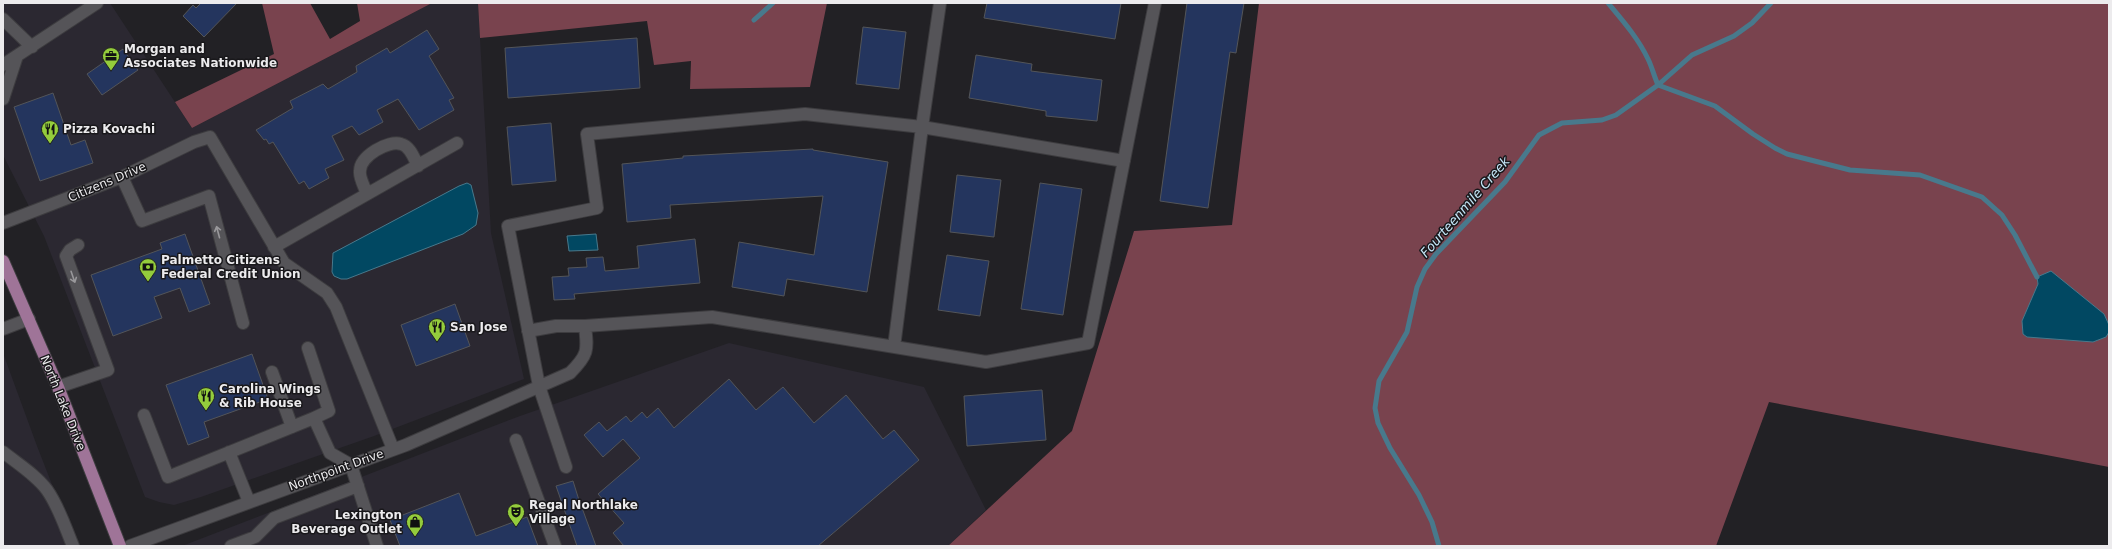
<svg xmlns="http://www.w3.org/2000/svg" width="2112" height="549" font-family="'DejaVu Sans',sans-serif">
<rect width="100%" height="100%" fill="#222125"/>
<path fill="#2b2831" d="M3,3h107l82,125 240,-125h46l13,230 33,146 -150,57 -173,61 -27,8 -15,-3 -14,-5 -101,-261 -41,-81z
M729,343l195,44 62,123 -38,36h-766l338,-130z
M3,353l34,93 39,100h-73z"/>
<path fill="#79434e" d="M262,3h48l20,36 30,-18 -3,-18h75l-240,125 -17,-26 99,-48z
M478,3h349l-17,84 -120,2 1,-28 -37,4 -7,-44 -167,17z
M1259,3h850v464l-340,-65 -53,144h-768l124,-115 62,-200 98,-6z"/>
<path fill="#014862" stroke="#48798c" d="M467,183l4,2 7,28 -2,12 -13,9 -116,45h-6l-7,-3 -2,-4 1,-19 126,-67z
M596,234l2,16 -29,1 -2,-15z
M2051,271l53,43 5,11v7l-3,5 -13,5 -66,-5 -4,-3 -1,-13 16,-37 -1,-7z"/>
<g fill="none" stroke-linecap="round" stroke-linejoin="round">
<path stroke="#48798c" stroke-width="5" d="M1608,3c15,18 30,35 40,56 4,8 6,17 10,26l57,21 38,28 22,14 12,6 63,16 70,5 62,22 20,18 13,20 22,42
M754,20l19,-17
M1439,546l-7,-24 -13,-27 -29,-47 -12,-25 -3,-15 4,-27 28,-49 10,-45 8,-18 11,-15 69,-72 34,-47 23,-12 40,-3 14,-5 42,-30 34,-30 42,-19 18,-13 19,-20"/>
</g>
<path fill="#24355e" stroke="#535559" d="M201,3h36l-33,34 -21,-21 10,-11 3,3z
M987,3h134l-6,36 -131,-21z
M1187,3h57l-8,50 -6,-1 -22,156 -48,-7z
M863,27l43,5 -7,57 -43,-5z
M427,30l12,19 -10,7 25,42 -5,2 5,10 -35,20 -21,-31 -21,11 6,12 -24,13 -7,-9 -20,10 12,24 -19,9 4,9 -20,11 -5,-8 -5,3 -26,-42 -4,2 -3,-5 -2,1 -8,-10 37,-22 -3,-7 33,-17 5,5 29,-17 -1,-6 31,-18 3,5z
M637,38l3,50 -132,10 -3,-50z
M123,49l15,21 -36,25 -15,-21z
M976,55l56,9 -1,7 71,9 -5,41 -51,-5v-5l-77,-13z
M53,93l18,52 14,-5 8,23 -53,18 -26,-74z
M551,123l5,58 -44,4 -5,-58z
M813,149v1l75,12 -21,130 -80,-13 -3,17 -52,-9 7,-45 75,13 9,-59 -153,9 1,13 -44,4 -5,-58 61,-6v-2z
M957,175l44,5 -7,57 -44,-5z
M1040,183l42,6 -19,126 -42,-6z
M185,234l25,70 -21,8 -9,-24 -26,9 8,21 -49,18 -22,-61 71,-26 -2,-6z
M695,239l5,44 -126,11 1,5 -21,1 -2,-23 17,-1 -1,-8 19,-1 -1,-9 17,-1 2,14 34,-3 -2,-22z
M947,255l42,6 -9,55 -42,-6z
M455,304l15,42 -54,20 -15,-41z
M252,354l16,45 -64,23 5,15 -21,8 -22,-60z
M729,379l27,31 27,-23 31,36 32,-28 37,44 11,-9 25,30 -101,86h-194l-11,-13 11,-10 -26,-29 42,-36 -17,-19 -20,18 -19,-22 15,-13 8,9 19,-15 5,6 11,-10 5,6 11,-10 16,20z
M1042,390l4,50 -79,6 -3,-50z
M573,481l5,16 18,49h-19l-21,-60z
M459,493l17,43 51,-19 11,29h-138l-10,-26z"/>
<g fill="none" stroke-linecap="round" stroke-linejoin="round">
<g stroke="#3d3c3f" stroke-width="14">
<path id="minor" d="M3,19l29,28
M3,65l94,-62
M3,99l14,-43
M122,177l20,44 67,-25 34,127
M367,194c-2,-6 -8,-16 -7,-23 0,-15 28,-31 41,-27 9,2 13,14 17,22
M3,223l119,-46 72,-35 16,-5 74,126 43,30 9,14 57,142
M274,247l183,-104
M3,329l26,-10
M528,331l28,-5h29
M894,347l28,-220 202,34
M308,348l21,63 -15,7
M272,372l20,55
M58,387l50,-17 -42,-114 4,-6 8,-5
M144,415l24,62 146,-59 16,35 21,12 26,81
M516,440l39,106
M3,452c15,12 33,23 44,38 12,17 18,37 26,56
M229,452l20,50
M566,467l-27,-81 -31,-160 89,-18 -10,-74 218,-20 117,13 18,-124
M130,546l276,-101 164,-72c18,-18 18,-22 15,-47l127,-9 274,45 102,-19 67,-340
M231,546l24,-9 19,-19 84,-32"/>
</g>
<g stroke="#3d3c3f" stroke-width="14">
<path id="major" d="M3,261l55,126 62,159"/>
</g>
<use href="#minor" stroke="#555458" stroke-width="12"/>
<use href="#major" stroke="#9f7498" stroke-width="12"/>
</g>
<defs><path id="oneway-shaft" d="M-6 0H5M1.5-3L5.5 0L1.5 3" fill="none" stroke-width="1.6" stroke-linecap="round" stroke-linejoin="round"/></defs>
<g stroke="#99989b">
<use href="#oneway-shaft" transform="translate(218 232) rotate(-105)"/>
<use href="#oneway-shaft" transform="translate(73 277) rotate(71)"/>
</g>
<defs>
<g id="office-pin" transform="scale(0.9)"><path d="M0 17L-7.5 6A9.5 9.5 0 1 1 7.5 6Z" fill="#94cc3c" stroke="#19181b"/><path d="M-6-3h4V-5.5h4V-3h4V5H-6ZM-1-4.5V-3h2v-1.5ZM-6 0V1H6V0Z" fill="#111"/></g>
<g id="restaurant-pin" transform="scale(0.9)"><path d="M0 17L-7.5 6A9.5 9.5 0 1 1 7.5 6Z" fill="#94cc3c" stroke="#19181b"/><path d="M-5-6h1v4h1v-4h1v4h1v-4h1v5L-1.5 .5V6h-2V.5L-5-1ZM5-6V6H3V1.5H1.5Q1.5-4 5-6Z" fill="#111"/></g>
<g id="bank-pin" transform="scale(0.9)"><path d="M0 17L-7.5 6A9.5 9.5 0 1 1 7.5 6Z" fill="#94cc3c" stroke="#19181b"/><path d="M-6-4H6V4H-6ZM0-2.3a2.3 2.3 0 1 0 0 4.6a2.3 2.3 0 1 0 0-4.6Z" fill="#111"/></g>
<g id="theatre-pin" transform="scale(0.9)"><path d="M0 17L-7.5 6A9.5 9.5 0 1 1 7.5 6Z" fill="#94cc3c" stroke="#19181b"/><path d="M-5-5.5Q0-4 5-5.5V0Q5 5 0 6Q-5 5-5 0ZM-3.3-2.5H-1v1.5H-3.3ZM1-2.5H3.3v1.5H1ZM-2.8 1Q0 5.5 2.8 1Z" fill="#111"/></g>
<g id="shop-pin" transform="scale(0.9)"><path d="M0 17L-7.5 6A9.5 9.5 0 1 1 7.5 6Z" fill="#94cc3c" stroke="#19181b"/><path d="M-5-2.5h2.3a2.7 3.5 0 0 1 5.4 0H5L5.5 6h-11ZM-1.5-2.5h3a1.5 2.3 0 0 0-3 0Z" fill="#111"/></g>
</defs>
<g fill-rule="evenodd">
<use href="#office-pin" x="111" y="56"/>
<use href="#restaurant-pin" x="50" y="129"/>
<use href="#bank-pin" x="148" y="267"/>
<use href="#restaurant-pin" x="437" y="327"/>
<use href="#restaurant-pin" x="206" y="396"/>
<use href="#theatre-pin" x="516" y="512"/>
<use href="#shop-pin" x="415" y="522"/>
</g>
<g text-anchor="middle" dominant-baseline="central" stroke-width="3" stroke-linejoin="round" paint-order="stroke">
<g font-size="12" font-weight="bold" fill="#ecebed" stroke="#19181b" text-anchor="start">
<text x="124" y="49">Morgan and<tspan x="124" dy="14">Associates Nationwide</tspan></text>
<text x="63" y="129">Pizza Kovachi</text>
<text x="161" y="260">Palmetto Citizens<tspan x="161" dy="14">Federal Credit Union</tspan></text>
<text x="450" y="327">San Jose</text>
<text x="219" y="389">Carolina Wings<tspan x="219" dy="14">&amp; Rib House</tspan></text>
<text x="529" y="505">Regal Northlake<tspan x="529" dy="14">Village</tspan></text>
<text x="402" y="515" text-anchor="end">Lexington<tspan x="402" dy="14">Beverage Outlet</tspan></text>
</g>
<g font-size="12" fill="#ecebed" stroke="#19181b">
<text transform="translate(107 182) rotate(-23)">Citizens Drive</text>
<text transform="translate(63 403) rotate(68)">North Lake Drive</text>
<text transform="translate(336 470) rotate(-20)">Northpoint Drive</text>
</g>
<g font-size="13" font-style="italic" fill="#c6e7f9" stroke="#19181b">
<text transform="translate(1465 207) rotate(-49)">Fourteenmile Creek</text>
</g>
</g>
<rect width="2112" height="549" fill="none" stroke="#ecebed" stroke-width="8"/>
</svg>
